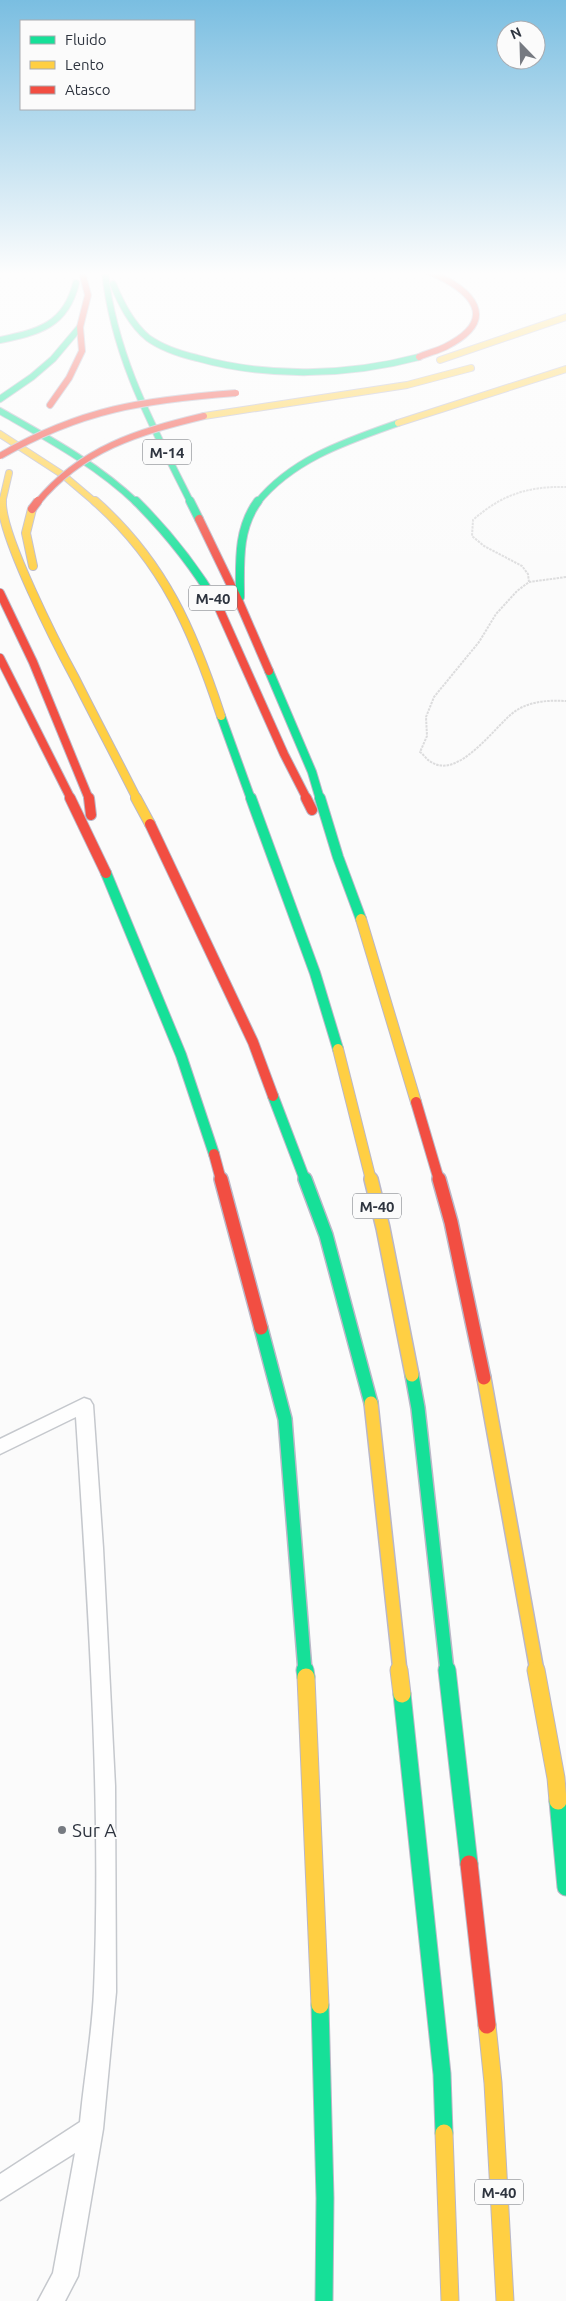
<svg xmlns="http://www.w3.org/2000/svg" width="566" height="2301" font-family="Ubuntu,sans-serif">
<rect width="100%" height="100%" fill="#fbfbfb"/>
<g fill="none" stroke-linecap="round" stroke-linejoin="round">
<g stroke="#c5c8cd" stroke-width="3">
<path id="lane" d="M84,1398l6,2 3,5 10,143 12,238 1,206 -13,137 -25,147 -13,25h-27l15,-28 22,-120 -75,47v-26l80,-52c4,-43 12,-87 14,-131 8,-189 -6,-386 -18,-574l-76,37v-15z"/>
</g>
<g stroke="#bab7c7" stroke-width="8">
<path id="fast-far4" d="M105,272c9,85 48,155 86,231
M113,284c8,19 18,40 35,54 14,10 32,16 49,20 71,20 151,18 222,-1
M0,340c39,-8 66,-15 76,-57
M0,399l32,-22 21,-18 27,-32
M0,411c49,28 96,53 137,92
M257,503c35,-44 90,-62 141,-80"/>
</g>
<g stroke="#bab7c7" stroke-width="10">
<path id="fast-far3" d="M136,501c32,32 59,66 82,105
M190,501l9,18
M240,597c0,-33 -3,-68 18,-96
M269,671l43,101 8,27
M221,716l30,83"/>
</g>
<g stroke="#bab7c7" stroke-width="12">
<path id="fast-far2" d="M251,798l64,175 23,76
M320,798l18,59 23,62
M106,873l75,182 33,99
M273,1096l32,84"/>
</g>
<g stroke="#bab7c7" stroke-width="16">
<path id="fast-far1" d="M305,1179l21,56 45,168
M261,1328l24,91 20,252
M412,1375l6,33 29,263"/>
</g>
<g stroke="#bab7c7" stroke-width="19">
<path id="fast" d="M305,1670l1,7
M447,1670l22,194
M402,1694l40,380 2,59
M558,1801l8,86
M320,2005l5,193 -1,103"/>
</g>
<g stroke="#bab7c7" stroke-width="8">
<path id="slow-far4" d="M440,360l126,-43
M204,416l203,-31 64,-17
M398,423l168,-54
M0,434l63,41 33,28
M2,503l7,-30"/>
</g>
<g stroke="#bab7c7" stroke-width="10">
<path id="slow-far3" d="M2,501c-2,33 56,146 74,179 20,40 41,79 61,119
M95,501c69,61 98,130 126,215
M32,509l-6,24 7,33"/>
</g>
<g stroke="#bab7c7" stroke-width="12">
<path id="slow-far2" d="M136,798l14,26
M361,919l55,183
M338,1049l33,131"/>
</g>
<g stroke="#bab7c7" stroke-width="16">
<path id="slow-far1" d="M371,1179l12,49 29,147
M484,1378l53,293
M371,1403l29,268"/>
</g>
<g stroke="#bab7c7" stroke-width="19">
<path id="slow" d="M399,1670l3,24
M536,1670l20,108 2,23
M306,1677l14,328
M487,2025l6,58 12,218
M444,2133l6,168"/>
</g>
<g stroke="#bab7c7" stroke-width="8">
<path id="jam-far4" d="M419,357c8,-4 18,-6 26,-10 56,-28 27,-57 -15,-75
M50,405l19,-27 13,-27 -2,-24 8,-32 -6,-23"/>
</g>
<g stroke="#bab7c7" stroke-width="10">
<path id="jam-far3" d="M199,519l41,85 29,67
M0,593l33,69 56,137
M218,606l66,148 23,45
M0,658l71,141"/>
</g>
<g stroke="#bab7c7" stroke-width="12">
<path id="jam-far2" d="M70,798l36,75
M89,798l2,17
M306,798l6,12
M150,824l103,218 20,54
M416,1102l23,78
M214,1154l7,26"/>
</g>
<g stroke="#bab7c7" stroke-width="16">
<path id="jam-far1" d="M221,1179l40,149
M439,1179l12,43 33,156"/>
</g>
<g stroke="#bab7c7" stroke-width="19">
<path id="jam" d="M469,1864l18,161"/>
</g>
<path stroke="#dcdcdd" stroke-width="2" stroke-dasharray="2.5 1" stroke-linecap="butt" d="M566,577l-37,5 -12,9 -21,23 -17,28 -45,55 -8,20 1,19 -7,16c4,3 7,8 11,10 28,18 64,-36 83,-50 15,-11 35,-12 52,-11
M529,582l-1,-8 -6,-8 -38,-20 -12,-10 1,-16c28,-25 55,-34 93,-33"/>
<use href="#lane" fill="#fefefe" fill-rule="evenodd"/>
<use href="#fast-far4" stroke="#16e098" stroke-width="6"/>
<use href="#fast-far3" stroke="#16e098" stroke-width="8"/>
<use href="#fast-far2" stroke="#16e098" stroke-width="10"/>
<use href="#fast-far1" stroke="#16e098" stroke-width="13"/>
<use href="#fast" stroke="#16e098" stroke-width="17"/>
<use href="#slow-far4" stroke="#ffcf43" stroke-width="6"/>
<use href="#slow-far3" stroke="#ffcf43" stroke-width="8"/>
<use href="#slow-far2" stroke="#ffcf43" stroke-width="10"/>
<use href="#slow-far1" stroke="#ffcf43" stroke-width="13"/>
<use href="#slow" stroke="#ffcf43" stroke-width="17"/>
<use href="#jam-far4" stroke="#f24e42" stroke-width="6"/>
<use href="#jam-far3" stroke="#f24e42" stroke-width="8"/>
<use href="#jam-far2" stroke="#f24e42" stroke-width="10"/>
<use href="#jam-far1" stroke="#f24e42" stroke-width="13"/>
<use href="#jam" stroke="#f24e42" stroke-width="17"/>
<g stroke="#bab7c7" stroke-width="8" stroke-linecap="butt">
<path id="jam-bridge-far1" d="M0,456c81,-47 144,-56 236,-63
M37,503c45,-55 101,-71 167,-87"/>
</g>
<g stroke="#bab7c7" stroke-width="10" stroke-linecap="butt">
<path id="jam-bridge" d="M32,509l6,-8"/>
</g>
<use href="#jam-bridge-far1" stroke="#f24e42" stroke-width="6"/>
<use href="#jam-bridge" stroke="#f24e42" stroke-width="8"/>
</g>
<linearGradient id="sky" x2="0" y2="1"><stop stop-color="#7abee1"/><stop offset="0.46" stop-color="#fdfdfd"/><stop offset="1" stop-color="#fdfdfd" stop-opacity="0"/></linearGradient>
<rect width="566" height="594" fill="url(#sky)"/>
<circle fill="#767a81" stroke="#fbfbfb" stroke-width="2" cx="62" cy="1830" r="5"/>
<g text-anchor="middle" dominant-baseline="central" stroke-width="4" stroke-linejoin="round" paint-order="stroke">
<g fill="#fbfbfb" stroke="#6c7077" stroke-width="1">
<rect x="143" y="439.5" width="48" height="25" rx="4"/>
<rect x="189" y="585.5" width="48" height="25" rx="4"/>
<rect x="353" y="1193.5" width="48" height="25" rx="4"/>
<rect x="475" y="2179.5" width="48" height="25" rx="4"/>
</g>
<g font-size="15" font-weight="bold" fill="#2e343f">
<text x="167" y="452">M-14</text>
<text x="213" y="598">M-40</text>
<text x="377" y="1206">M-40</text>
<text x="499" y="2192">M-40</text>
</g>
<g font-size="19" fill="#2e343f" stroke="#fbfbfb" text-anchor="start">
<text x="72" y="1830">Sur A</text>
</g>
</g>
<rect x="20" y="20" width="175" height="90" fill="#fbfbfb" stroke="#a9abb0"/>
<rect x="30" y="36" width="25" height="8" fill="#16e098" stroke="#a9abb0"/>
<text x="65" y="45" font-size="15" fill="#2e343f">Fluido</text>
<rect x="30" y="61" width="25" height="8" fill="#ffcf43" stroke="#a9abb0"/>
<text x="65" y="70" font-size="15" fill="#2e343f">Lento</text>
<rect x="30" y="86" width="25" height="8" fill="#f24e42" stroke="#a9abb0"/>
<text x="65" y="95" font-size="15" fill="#2e343f">Atasco</text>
<g transform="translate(521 45) rotate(337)"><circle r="24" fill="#fbfbfb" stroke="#a9abb0"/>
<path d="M0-4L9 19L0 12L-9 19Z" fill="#767a81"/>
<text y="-8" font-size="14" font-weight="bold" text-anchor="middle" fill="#2e343f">N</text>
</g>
</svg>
